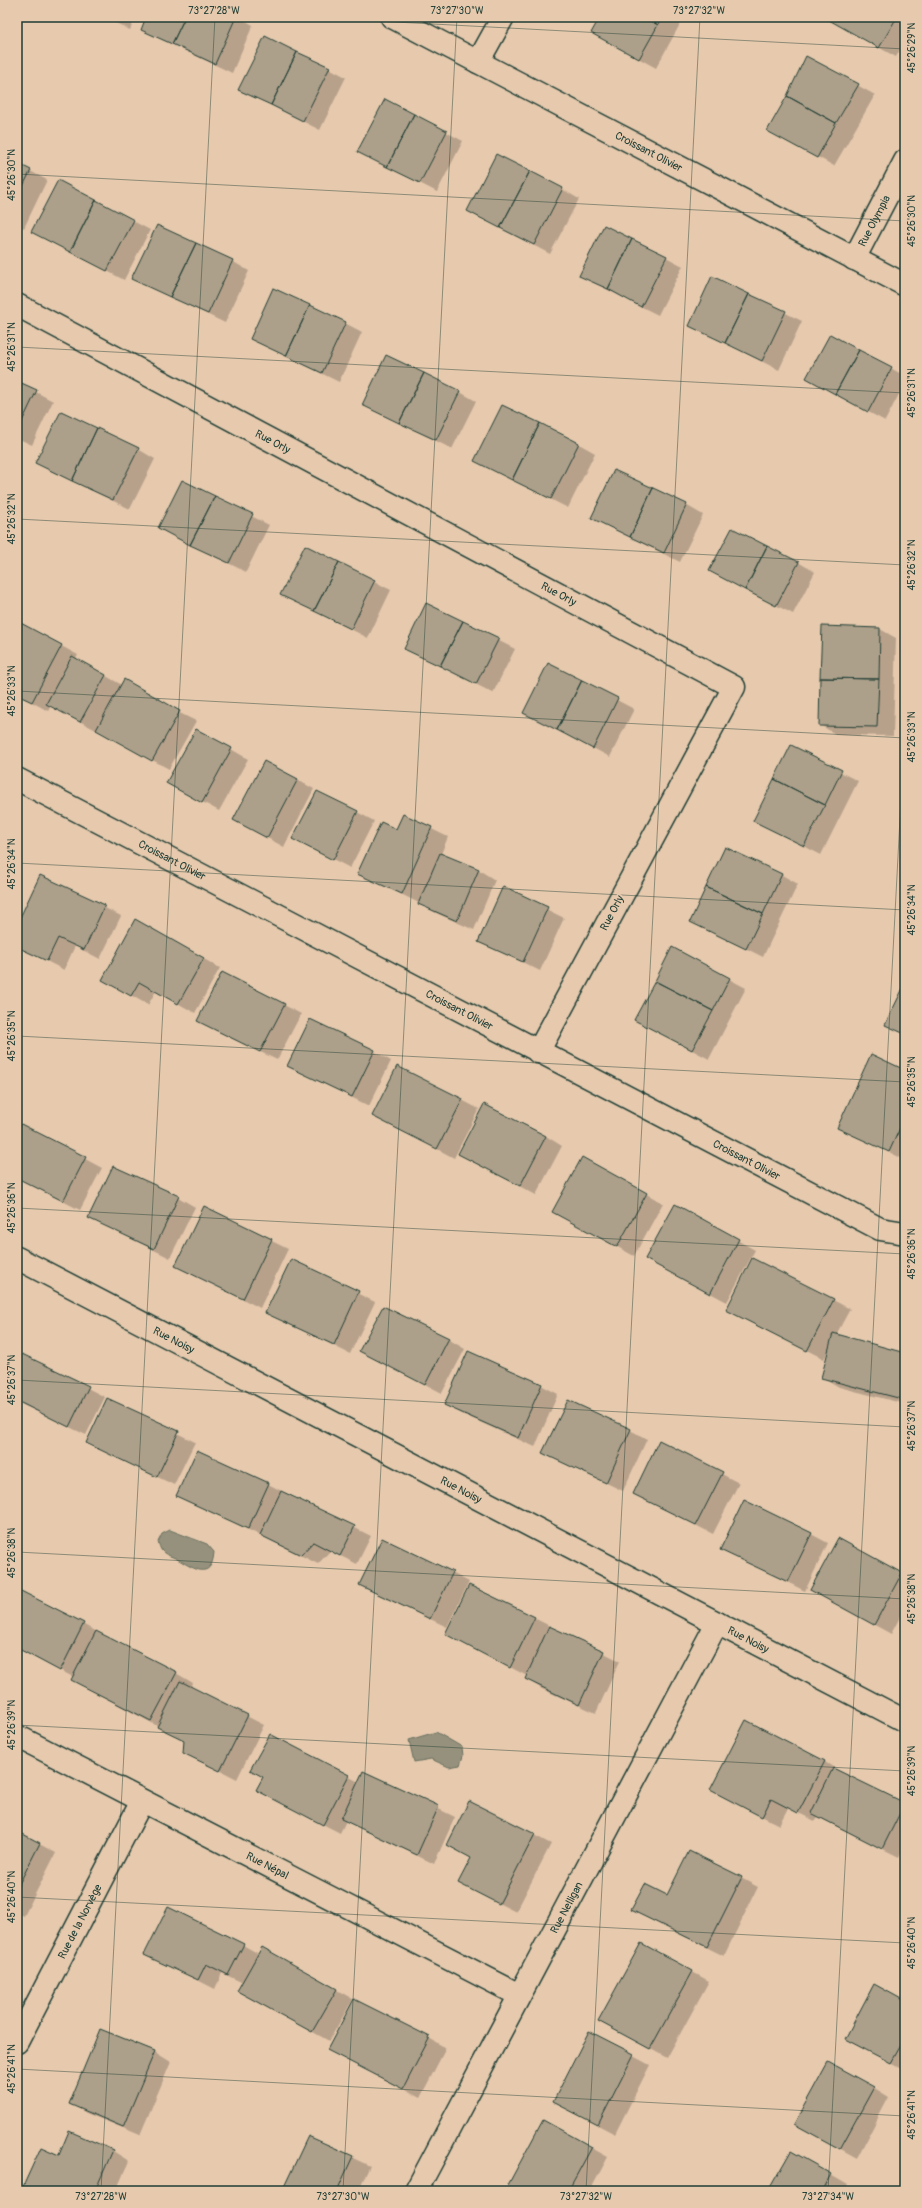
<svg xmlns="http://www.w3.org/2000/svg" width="922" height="2208" font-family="Pangolin,sans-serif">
<rect width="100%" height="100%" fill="#e7caae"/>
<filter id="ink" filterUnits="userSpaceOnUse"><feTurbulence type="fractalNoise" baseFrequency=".025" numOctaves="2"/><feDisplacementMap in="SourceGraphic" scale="8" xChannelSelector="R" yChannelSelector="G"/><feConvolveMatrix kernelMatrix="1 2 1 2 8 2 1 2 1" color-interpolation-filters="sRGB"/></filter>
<g filter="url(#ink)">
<path fill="#96917c" stroke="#666f5f" d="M170,1530l37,14 7,8c-2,29 -20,17 -35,8 -5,-3 -14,-5 -17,-9 -2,-2 -3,-7 -4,-9l4,-8z
M436,1732l26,15 1,9 -3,9 -11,2 -18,-8 -17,3 -5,-22z"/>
<path fill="#0003" d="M104,17h32l-6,13z
M148,17h91l14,8 -21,48 -90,-43z
M601,17h83l-28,51 -47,-26z
M831,17h74v24l-9,16 -50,-28z
M807,57l68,38 -41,71 -65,-36z
M329,68l17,9 -26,53 -80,-40z
M446,132l17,9 -26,51 -78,-40z
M17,164l30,16 -23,48 -7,-3z
M562,189l17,10 -29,55 -65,-34z
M133,221l17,9 -26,50 -91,-48z
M666,257l17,9 -25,49 -78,-39z
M232,261l17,10 -24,52 -92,-44z
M712,277l90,44 -23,49 -89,-45z
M345,323l17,9 -23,50 -88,-43z
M831,335l74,41v7l-20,38 -61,-33z
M17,382l36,19 -21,44 -15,-7z
M460,392l16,9 -24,48 -89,-45z
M579,444l16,9 -27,55 -93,-47z
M138,449l17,10 -25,50 -77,-37z
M183,481l86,44 -23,47 -70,-35z
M686,505l17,10 -23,47 -88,-44z
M305,546l86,44 -23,48 -86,-44z
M798,562l17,10 -22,42 -66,-34z
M427,604l88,45 -22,44 -88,-45z
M17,622l61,33 -2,4 46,26 74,36 -27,48 -118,-63 -3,5 -31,-17z
M880,629l16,9 -3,98 -56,-1 -17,-10z
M548,664l86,45 -24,48 -86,-45z
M791,747l67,34 -37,74 -66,-34z
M231,749l17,10 -29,52 -35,-19z
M265,762l49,27 -30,58 -50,-27z
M357,812l17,9 -24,47 -56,-29z
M403,815l45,22 -7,17 38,16 16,10 -21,50 -38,-17 -17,-10 -61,-30 38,-43z
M782,875l16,9 -35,73 -72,-36z
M41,876l80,40 -21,43 -25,-13 -11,24 -47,-24v-20z
M504,888l60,30 -24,53 -60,-30z
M136,921l84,47 -25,45 -39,-22 -8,14 -28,-16z
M729,979l17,9 -37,71 -57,-30z
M284,1005l17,9 -24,46 -62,-30z
M374,1051l17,10 -22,45 -81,-40z
M905,1071v89l-67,-33z
M462,1100l17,9 -25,49 -81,-43z
M17,1104l5,3 -5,11z
M22,1125l80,43 -22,42 -63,-32v-43z
M546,1136l16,10 -26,49 -77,-41z
M582,1159l81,44 -29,53 -64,-35z
M178,1197l17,10 -25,51 -80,-40z
M675,1206l80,44 -28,52 -64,-34z
M205,1208l83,41 -28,59 -84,-43z
M291,1261l84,41 -25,52 -83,-41z
M833,1300l17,9 -14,26 69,19v50l-66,-17 -17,-10 6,-26 -4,8 -97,-50z
M448,1339l17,10 -23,44 -81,-42z
M23,1355l82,42 -19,38 -69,-33v-36z
M541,1385l17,9 -23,53 -73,-33 -17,-10z
M108,1399l87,43 -21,43 -87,-42z
M630,1430l17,9 -24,52 -79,-38z
M660,1442l79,41 -26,51 -79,-40z
M268,1484l103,52 -14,28 -27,-13 -12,13 -140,-69z
M811,1534l17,9 -23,48 -84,-42z
M838,1539l67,37v32l-14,26 -64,-35z
M452,1573l17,9 -22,45 -70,-33z
M470,1586l150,75 -24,52 -54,-24 -16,-10 1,-3 -81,-42z
M17,1590l159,83 17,10 -2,4 73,38 -27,54 -53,-27 1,-11 -96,-52 -16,-12 -56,-29z
M746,1722l79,40 16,10 64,32v41l-6,12 -81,-40 -3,4 -27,-13 -9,17 -68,-35z
M270,1736l89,46 4,-10 92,45 -21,47 -88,-43 -6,12 -66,-34 -10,-22z
M17,1832l39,21 -32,63 -7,-3z
M534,1835l17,9 -35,68 -40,-20z
M741,1878l17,9 -34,69 -75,-37 19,-23z
M641,1944l68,37 -42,77 -51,-28z
M243,1945l16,9 3,-6 91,51 -24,42 -74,-41 -12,-17 -21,-10 -7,16 -69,-35z
M905,2002v68l-42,-22z
M101,2030l54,22 16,10 -31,73 -54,-22 -16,-10z
M590,2033l60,32 -35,69 -61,-32z
M429,2038l17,10 -26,50 -92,-48z
M873,2087l16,10 -32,61 -62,-34z
M543,2121l65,36 -18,34h-69z
M70,2132l43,19 16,10 -13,30h-94l37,-35z
M308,2137l62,29 -12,25h-74z
M791,2152l57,33 -3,6h-75z"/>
<path fill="#ada08a" stroke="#1f3d34" d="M105,17h10l-2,4z
M146,17h39l-13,27 -31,-14z
M185,17h51l-21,47 -43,-20z
M600,17h44l14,8 -19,34 -48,-26z
M644,17h18l-4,8z
M830,17h67l-18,31 -50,-28z
M265,36l32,16 -26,53 -33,-15z
M297,52l33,15 -27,54 -32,-16z
M806,56l53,28 -23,39 -49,-27z
M787,96l49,27 -19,35 -50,-27z
M385,99l29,15 -27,53 -30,-15z
M414,114l33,17 -27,52 -33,-16z
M496,154l34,17 -30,57 -33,-17z
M17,163l14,7 -14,28z
M530,171l33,17 -29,57 -34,-17z
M58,180l38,20 -26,52 -39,-20z
M96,200l38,20 -27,51 -37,-19z
M157,225l39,18 -26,54 -39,-18z
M604,225l28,14 -24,50 -29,-13z
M632,239l35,17 -26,51 -33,-18z
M196,243l37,17 -25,54 -38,-17z
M712,276l37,18 -24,49 -36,-17z
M273,288l37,17 -24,51 -36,-17z
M749,294l37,17 -24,50 -37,-18z
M310,305l36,17 -24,51 -36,-17z
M830,334l29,16 -24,44 -29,-16z
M859,350l33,17 -24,45 -33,-18z
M386,355l38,18 -25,50 -37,-18z
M424,373l36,18 -24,49 -37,-17z
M17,381l20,9 -20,42z
M502,405l38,18 -28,57 -38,-19z
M61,411l36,17 -25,53 -37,-18z
M540,423l39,20 -28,56 -39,-19z
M97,428l42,20 -26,52 -41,-19z
M614,470l39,18 -23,49 -39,-19z
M182,480l33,16 -25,49 -32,-17z
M653,488l34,16 -23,49 -34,-16z
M215,496l38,18 -24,49 -39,-18z
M732,528l35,18 -22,44 -36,-19z
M305,545l34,17 -25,49 -34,-16z
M767,546l32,16 -23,44 -31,-16z
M339,562l36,18 -24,49 -37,-18z
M426,603l37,18 -23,45 -36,-17z
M17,621l45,24 -30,57 -15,-7z
M463,621l36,17 -23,46 -36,-18z
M822,626l58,2 -1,51 -59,-1z
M72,656l34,19 -26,47 -34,-18z
M548,663l34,17 -25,50 -34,-17z
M820,678l59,1 -2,48 -58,-1z
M124,679l56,32 -28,50 -56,-31z
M582,680l36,18 -25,51 -36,-19z
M196,729l36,19 -30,55 -36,-20z
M791,745l51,25 -17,35 -51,-26z
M264,761l34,18 -31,59 -34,-18z
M774,779l51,26 -21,41 -51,-25z
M317,791l41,20 -25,49 -41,-21z
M403,814l29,13 -30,67 -45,-20 24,-52 15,7z
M725,847l57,27 -19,40 -57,-27z
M440,853l39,16 -22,52 -39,-17z
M40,875l65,30 -21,45 -26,-12 -11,23 -30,-14v-23z
M503,886l45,21 -25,55 -45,-20z
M706,887l57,27 -17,35 -56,-27z
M135,919l69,39 -26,46 -39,-22 -8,14 -29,-16z
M672,947l58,31 -17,33 -58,-30z
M222,972l63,32 -25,48 -63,-31z
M655,981l58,30 -21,39 -58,-30z
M905,984v50l-20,-9z
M310,1019l65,31 -23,47 -65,-31z
M871,1054l34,16v47l-16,35 -52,-24z
M397,1066l66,33 -26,50 -65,-33z
M484,1104l62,32 -26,50 -62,-32z
M21,1124l65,33 -23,44 -46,-23v-45z
M582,1157l65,36 -30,54 -65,-35z
M113,1166l66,30 -25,53 -66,-31z
M675,1204l64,35 -29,55 -65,-35z
M204,1206l68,33 -29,60 -68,-33z
M752,1258l82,41 -27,52 -81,-41z
M291,1259l68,32 -25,54 -69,-32z
M383,1306l66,32 -24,47 -66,-34z
M833,1333l72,20v34l-3,12 -81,-21z
M468,1351l74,33 -24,54 -74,-33z
M22,1354l67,32 -20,41 -52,-26v-37z
M107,1398l72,33 -22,46 -71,-34z
M568,1400l63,29 -25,54 -64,-30z
M659,1440l64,32 -27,53 -63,-31z
M197,1450l72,33 -21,46 -72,-33z
M281,1491l74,35 -15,30 -27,-14 -12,13 -41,-20z
M744,1500l68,33 -24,49 -68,-32z
M382,1538l71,34 -23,47 -71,-34z
M838,1538l64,35 -28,52 -64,-35z
M469,1585l66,32 -25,51 -65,-34z
M17,1589l67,34 -24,48 -43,-23z
M549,1626l55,25 -25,54 -54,-26z
M96,1631l81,41 -26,49 -80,-41z
M180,1681l68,34 -28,56 -37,-18 1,-13 -27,-13z
M746,1720l79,41 -27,52 -27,-14 -9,18 -52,-27z
M270,1734l79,41 -26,50 -67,-35 7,-13 -13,-7z
M833,1768l72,35 -23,46 -71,-36z
M363,1771l76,35 -22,49 -76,-36z
M469,1801l66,33 -36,70 -41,-21 13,-25 -24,-13z
M17,1831l23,12 -23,45z
M689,1851l53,26 -35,70 -76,-37 14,-26 22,11z
M905,1888v11l-5,-2z
M168,1907l76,37 -16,31 -22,-11 -8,16 -54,-25z
M641,1943l52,28 -43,78 -52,-28z
M262,1947l75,42 -25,43 -75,-41z
M874,1984l31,17v37l-14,25 -46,-24z
M354,1999l76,38 -27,52 -76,-39z
M100,2029l55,22 -32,76 -54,-23z
M589,2031l45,23 -36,71 -45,-23z
M828,2062l46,25 -34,62 -46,-25z
M543,2120l49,27 -24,44h-48l-12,-6z
M69,2131l44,19 -18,41h-74l20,-44 18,8z
M308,2136l45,20 -16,35h-55z
M791,2151l41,23 -9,17h-55z"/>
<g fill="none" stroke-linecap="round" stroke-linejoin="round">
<g stroke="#1f3d34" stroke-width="25">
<g id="minor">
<path id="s1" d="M392,17l513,268"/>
<path d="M478,62l25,-45"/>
<path id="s2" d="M854,259l51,-98"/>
<path id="s3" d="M17,305l717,382 -196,365"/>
<path id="s4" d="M17,779l863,450 25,4"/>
<path id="s5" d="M17,1258l888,463"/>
<path id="s6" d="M17,1736l502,259"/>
<path id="s7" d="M17,2042l125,-241"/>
<path id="s8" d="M416,2191l301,-568"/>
</g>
</g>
<use href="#minor" stroke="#e7caae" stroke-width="22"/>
</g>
</g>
<path fill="none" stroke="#1f3d34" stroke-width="1" stroke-opacity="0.45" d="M301,17l604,32M17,174l888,47M17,347l888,46M17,519l888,46M17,691l888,47M17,863l888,47M17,1036l888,46M17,1208l888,46M17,1380l888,47M17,1552l888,47M17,1725l888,46M17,1897l888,46M17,2069l888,47M101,2191l114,-2174M343,2191l114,-2174M586,2191l114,-2174M828,2191l77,-1468"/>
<g text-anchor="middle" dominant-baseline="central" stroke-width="3.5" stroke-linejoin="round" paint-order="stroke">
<g font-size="11" fill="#1f3d34" stroke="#e7caae">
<text stroke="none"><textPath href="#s1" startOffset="290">Croissant Olivier</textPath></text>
<text stroke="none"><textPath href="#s2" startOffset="43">Rue Olympia</textPath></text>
<text stroke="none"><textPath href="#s3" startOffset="290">Rue Orly</textPath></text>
<text stroke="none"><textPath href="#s3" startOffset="614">Rue Orly</textPath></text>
<text stroke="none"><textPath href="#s4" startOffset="175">Croissant Olivier</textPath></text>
<text transform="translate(612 913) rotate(-62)">Rue Orly</text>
<text stroke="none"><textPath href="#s4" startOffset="499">Croissant Olivier</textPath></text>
<text stroke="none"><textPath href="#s4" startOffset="823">Croissant Olivier</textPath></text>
<text stroke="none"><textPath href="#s5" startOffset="177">Rue Noisy</textPath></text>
<text stroke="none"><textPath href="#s5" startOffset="501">Rue Noisy</textPath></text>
<text stroke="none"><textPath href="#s5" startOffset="825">Rue Noisy</textPath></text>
<text stroke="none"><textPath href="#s6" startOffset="282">Rue Népal</textPath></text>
<text stroke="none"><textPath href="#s8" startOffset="321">Rue Nelligan</textPath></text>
<text stroke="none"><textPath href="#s7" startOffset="136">Rue de la Norvège</textPath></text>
</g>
</g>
<rect width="922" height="2208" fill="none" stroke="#e7caae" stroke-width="44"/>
<rect x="22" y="22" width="878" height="2164" fill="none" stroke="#1f3d34" stroke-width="1.5"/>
<g font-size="10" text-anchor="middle" fill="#1f3d34">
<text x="214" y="14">73°27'28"W</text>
<text x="457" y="14">73°27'30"W</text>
<text x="699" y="14">73°27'32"W</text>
<text transform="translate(911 48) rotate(-90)" y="4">45°26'29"N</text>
<text transform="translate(11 175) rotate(-90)" y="4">45°26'30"N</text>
<text transform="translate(911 221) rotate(-90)" y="4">45°26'30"N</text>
<text transform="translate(11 347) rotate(-90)" y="4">45°26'31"N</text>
<text transform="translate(911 393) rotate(-90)" y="4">45°26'31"N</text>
<text transform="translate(11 519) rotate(-90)" y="4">45°26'32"N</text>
<text transform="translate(911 565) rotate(-90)" y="4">45°26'32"N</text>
<text transform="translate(11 691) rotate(-90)" y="4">45°26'33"N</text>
<text transform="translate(911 737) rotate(-90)" y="4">45°26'33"N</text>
<text transform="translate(11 864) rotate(-90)" y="4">45°26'34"N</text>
<text transform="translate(911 910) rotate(-90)" y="4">45°26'34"N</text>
<text transform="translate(11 1036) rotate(-90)" y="4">45°26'35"N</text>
<text transform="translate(911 1082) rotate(-90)" y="4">45°26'35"N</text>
<text transform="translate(11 1208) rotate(-90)" y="4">45°26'36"N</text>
<text transform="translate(911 1254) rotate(-90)" y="4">45°26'36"N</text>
<text transform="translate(11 1380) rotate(-90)" y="4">45°26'37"N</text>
<text transform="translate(911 1426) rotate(-90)" y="4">45°26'37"N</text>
<text transform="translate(11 1553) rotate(-90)" y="4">45°26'38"N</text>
<text transform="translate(911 1599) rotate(-90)" y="4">45°26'38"N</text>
<text transform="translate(11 1725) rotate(-90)" y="4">45°26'39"N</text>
<text transform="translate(911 1771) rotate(-90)" y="4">45°26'39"N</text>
<text transform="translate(11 1897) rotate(-90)" y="4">45°26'40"N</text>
<text transform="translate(911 1943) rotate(-90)" y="4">45°26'40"N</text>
<text transform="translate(11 2069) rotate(-90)" y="4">45°26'41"N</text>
<text transform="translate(911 2115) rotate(-90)" y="4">45°26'41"N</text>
<text x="101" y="2200">73°27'28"W</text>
<text x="343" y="2200">73°27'30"W</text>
<text x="586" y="2200">73°27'32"W</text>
<text x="828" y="2200">73°27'34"W</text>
</g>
</svg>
